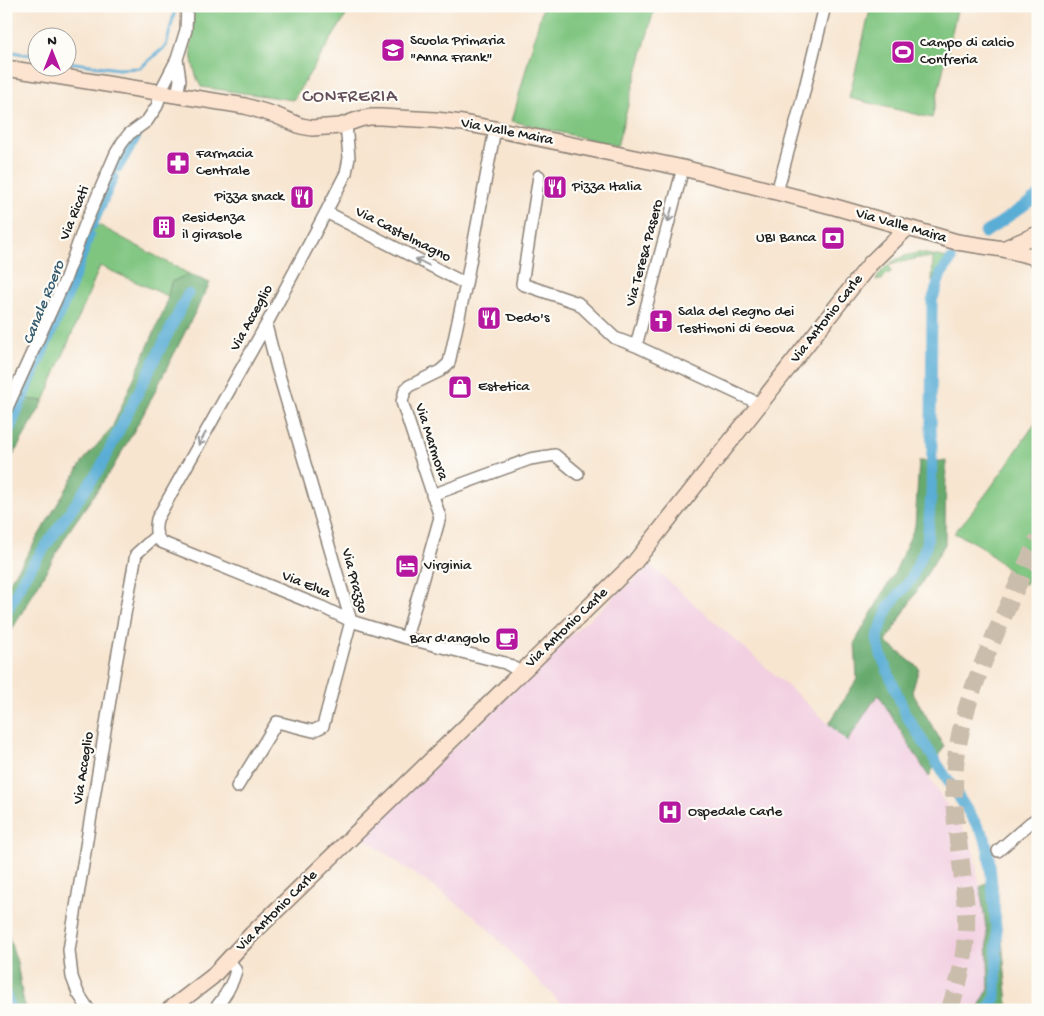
<svg xmlns="http://www.w3.org/2000/svg" width="1044" height="1016" font-family="'Gochi Hand',sans-serif">
<rect width="100%" height="100%" fill="#fdfcf7"/>
<filter id="ink" filterUnits="userSpaceOnUse"><feTurbulence type="fractalNoise" baseFrequency=".02" numOctaves="2"/><feDisplacementMap in="SourceGraphic" scale="10" xChannelSelector="R" yChannelSelector="G"/><feConvolveMatrix kernelMatrix="1 2 1 2 8 2 1 2 1" color-interpolation-filters="sRGB"/></filter>
<filter id="wash" filterUnits="userSpaceOnUse"><feTurbulence type="fractalNoise" baseFrequency=".0096" numOctaves="4" result="noise"/><feDisplacementMap in="SourceGraphic" scale="20" xChannelSelector="R" yChannelSelector="G"/><feGaussianBlur stdDeviation="1.12" result="paint"/><feColorMatrix in="noise" values="0 0 0 0 0 0 0 0 0 0 0 0 0 0 0 0 0 1.4 0 .05"/><feComposite in="paint" operator="in"/></filter>
<g filter="url(#wash)">
<rect width="100%" height="100%" fill="#f7e5d0"/>
<path fill="#f2cfe1" d="M650,565l151,133 46,43 30,-47 58,93 36,54 9,46 7,47 2,54 -12,22h-410l-91,-93 -114,-80 122,-118 60,-60z"/>
<path fill="#7fc580" stroke="#4e704e" d="M192,6h160l-59,94 -92,-13c-14,-28 -10,-51 -9,-81z
M543,6h112l-38,140 -105,-25z
M871,6h87l-26,112 -83,-20z
M93,222l96,52 -18,8 -3,14 -68,-30 -56,135 -27,-3 52,-114z
M920,253l28,5c-7,7 -12,14 -16,24l1,-24h-15l-29,7 2,7 -6,3 -3,5h-6c9,-17 25,-25 44,-27z
M1038,419v140l-13,26 -44,-39 -27,-13c32,-35 57,-75 84,-114z"/>
<path fill="#67aa6e" stroke="#426345" d="M189,274l21,9 -67,132 -31,54 -41,59 -65,112v-54l15,-21 62,-104 29,-33 54,-123 5,-23z
M17,398l27,3 -33,58 -5,11v-48z
M919,461h27l-1,83 -59,98 33,26 -7,24 32,54 -15,31 -51,-83 -31,48 -18,-18 28,-45 -2,-37 39,-68 21,-48z
M996,877l12,127 5,6h-36l12,-22 -2,-54 -7,-47z
M6,928l11,34 8,48h-19z"/>
<g fill="none" stroke-linecap="round" stroke-linejoin="round">
<path stroke="#5aadd5" stroke-width="3" d="M6,51l32,5
M68,62l50,7 22,-1 26,-22 10,-40"/>
<path stroke="#5aadd5" stroke-width="11" d="M118,167l18,-31
M92,225l21,-48
M985,233l53,-37
M951,260l-10,14 -9,27 -1,126 1,20 -1,48 -4,49 -16,35 -23,29 -11,30 4,17 25,60 79,123 4,17 8,82 -1,59 -8,14
M6,438l22,-53 41,-93 20,-57
M6,613l18,-36 75,-107 89,-176
M6,995l4,15"/>
</g>
</g>
<g filter="url(#ink)">
<g fill="none" stroke-linecap="round" stroke-linejoin="round">
<path stroke="#cbbdac" stroke-width="18" stroke-dasharray="18 9" stroke-linecap="butt" d="M949,1010c14,-35 20,-74 16,-112 -4,-44 -14,-87 -10,-132 6,-55 25,-97 47,-147 12,-26 24,-53 36,-80"/>
<g stroke="#8a8076" stroke-width="14">
<path id="street" d="M177,95l3,-15 -3,-21
M346,124l3,34 -3,15 -20,39 -60,113 -109,194c-2,10 -2,15 4,23l161,65 29,14 55,17 99,25 16,9
M539,176l-17,108 56,19 37,35 21,8 124,58
M777,192l24,-88 24,-98
M326,212l140,72
M636,346l47,-178
M6,410l59,-130 19,-53 32,-74 6,-10 7,-9 18,-13 10,-15 6,-20 14,-27 9,-29 1,-24
M432,495l98,-36 25,-4 23,19
M406,638l34,-121 -38,-115 3,-12 4,-4 31,-15 9,-8 17,-79 29,-155
M237,787l40,-65 36,9 10,-5 28,-105 -74,-253 -11,-43
M998,851l32,-28 8,-5
M89,1010l-11,-17 -6,-16 -3,-27 46,-281 21,-115 20,-18
M214,1010c10,-12 18,-24 22,-39l-7,-12"/>
</g>
<g stroke="#8a8076" stroke-width="18">
<path id="secondary" d="M6,68l239,38 30,9 26,11 11,2 28,-2 20,-7 10,-2h10l55,3 28,3 32,6 188,39 152,39 122,35 46,7 28,7 7,3
M1003,249l35,-15
M169,1010l43,-33 40,-43 382,-371 126,-159 110,-140 37,-36"/>
</g>
<use href="#street" stroke="#fff" stroke-width="11"/>
<use href="#secondary" stroke="#fde4d0" stroke-width="15"/>
</g>
<defs><path id="oneway-shaft" d="M-6 0H5M1.5-3L5.5 0L1.5 3" fill="none" stroke-width="1.6" stroke-linecap="round" stroke-linejoin="round" transform="scale(1.25)"/></defs>
<g stroke="#999">
<use href="#oneway-shaft" transform="translate(670 215) rotate(105)"/>
<use href="#oneway-shaft" transform="translate(422 262) rotate(-153)"/>
<use href="#oneway-shaft" transform="translate(202 439) rotate(119)"/>
</g>
</g>
<defs>
<g id="school-square" transform="scale(1.25)"><rect x="-9" y="-9" width="18" height="18" rx="4" fill="#b5179e" stroke="#fdfcf7"/><path d="M0-5L7-2L0 1L-7-2ZM-4 1L0 2.5L4 1V4Q0 6-4 4Z" fill="#fff"/></g>
<g id="stadium-square" transform="scale(1.25)"><rect x="-9" y="-9" width="18" height="18" rx="4" fill="#b5179e" stroke="#fdfcf7"/><path d="M0-5a6.5 5 0 1 0 0 10a6.5 5 0 1 0 0-10ZM-3.5-1.8h7v3.6h-7Z" fill="#fff"/></g>
<g id="pharmacy-square" transform="scale(1.25)"><rect x="-9" y="-9" width="18" height="18" rx="4" fill="#b5179e" stroke="#fdfcf7"/><path d="M-2-6h4v4h4v4h-4v4h-4v-4h-4v-4h4Z" fill="#fff"/></g>
<g id="restaurant-square" transform="scale(1.25)"><rect x="-9" y="-9" width="18" height="18" rx="4" fill="#b5179e" stroke="#fdfcf7"/><path d="M-5-6h1v4h1v-4h1v4h1v-4h1v5L-1.5 .5V6h-2V.5L-5-1ZM5-6V6H3V1.5H1.5Q1.5-4 5-6Z" fill="#fff"/></g>
<g id="building-square" transform="scale(1.25)"><rect x="-9" y="-9" width="18" height="18" rx="4" fill="#b5179e" stroke="#fdfcf7"/><path d="M-4-6H4V6H1V3H-1V6H-4ZM-2.5-4.3h1.7v1.8h-1.7ZM.8-4.3h1.7v1.8H.8ZM-2.5-1h1.7V.8h-1.7ZM.8-1h1.7V.8H.8Z" fill="#fff"/></g>
<g id="bank-square" transform="scale(1.25)"><rect x="-9" y="-9" width="18" height="18" rx="4" fill="#b5179e" stroke="#fdfcf7"/><path d="M-6-4H6V4H-6ZM0-2.3a2.3 2.3 0 1 0 0 4.6a2.3 2.3 0 1 0 0-4.6Z" fill="#fff"/></g>
<g id="church-square" transform="scale(1.25)"><rect x="-9" y="-9" width="18" height="18" rx="4" fill="#b5179e" stroke="#fdfcf7"/><path d="M-1.2-6h2.4v3.5h3.3v2.4h-3.3V6h-2.4V-.1h-3.3v-2.4h3.3Z" fill="#fff"/></g>
<g id="shop-square" transform="scale(1.25)"><rect x="-9" y="-9" width="18" height="18" rx="4" fill="#b5179e" stroke="#fdfcf7"/><path d="M-5-2.5h2.3a2.7 3.5 0 0 1 5.4 0H5L5.5 6h-11ZM-1.5-2.5h3a1.5 2.3 0 0 0-3 0Z" fill="#fff"/></g>
<g id="hotel-square" transform="scale(1.25)"><rect x="-9" y="-9" width="18" height="18" rx="4" fill="#b5179e" stroke="#fdfcf7"/><path d="M-6-4.5h1.5V1H6V5H4.5V3h-9V5H-6ZM-4 0a1.8 1.8 0 1 1 3.6 0ZM.5 0V-2.5h3Q6-2.5 6 0Z" fill="#fff"/></g>
<g id="cafe-square" transform="scale(1.25)"><rect x="-9" y="-9" width="18" height="18" rx="4" fill="#b5179e" stroke="#fdfcf7"/><path d="M-5.5-4.5H6V0H3Q3 3.5 0 3.5H-2.5Q-5.5 3.5-5.5 0ZM3-3.2v2h1.7v-2ZM-6 4.5H4V6H-6Z" fill="#fff"/></g>
<g id="hospital-square" transform="scale(1.25)"><rect x="-9" y="-9" width="18" height="18" rx="4" fill="#b5179e" stroke="#fdfcf7"/><path d="M-5-5h3v3.5h4V-5h3V5h-3V1.5h-4V5h-3Z" fill="#fff"/></g>
</defs>
<g fill-rule="evenodd">
<use href="#school-square" x="393" y="50"/>
<use href="#stadium-square" x="903" y="52"/>
<use href="#pharmacy-square" x="178" y="163"/>
<use href="#restaurant-square" x="555" y="187"/>
<use href="#restaurant-square" x="302" y="197"/>
<use href="#building-square" x="164" y="227"/>
<use href="#bank-square" x="833" y="238"/>
<use href="#restaurant-square" x="489" y="318"/>
<use href="#church-square" x="661" y="321"/>
<use href="#shop-square" x="460" y="387"/>
<use href="#hotel-square" x="407" y="566"/>
<use href="#cafe-square" x="507" y="639"/>
<use href="#hospital-square" x="670" y="812"/>
</g>
<g text-anchor="middle" dominant-baseline="central" stroke-width="4.5" stroke-linejoin="round" paint-order="stroke">
<g font-size="15" fill="#1c1c1c" stroke="#fdfcf7" text-anchor="start">
<text x="410" y="41">Scuola Primaria<tspan x="410" dy="17">"Anna Frank"</tspan></text>
<text x="920" y="43">Campo di calcio<tspan x="920" dy="17">Confreria</tspan></text>
<text x="196" y="154">Farmacia<tspan x="196" dy="17">Centrale</tspan></text>
<text x="572" y="187">Pizza Italia</text>
<text x="284" y="197" text-anchor="end">Pizza snack</text>
<text x="182" y="218">Residenza<tspan x="182" dy="17">il girasole</tspan></text>
<text x="816" y="238" text-anchor="end">UBI Banca</text>
<text x="678" y="312">Sala del Regno dei<tspan x="678" dy="17">Testimoni di Geova</tspan></text>
<text x="506" y="318">Dedo's</text>
<text x="478" y="387">Estetica</text>
<text x="424" y="566">Virginia</text>
<text x="490" y="639" text-anchor="end">Bar d'angolo</text>
<text x="688" y="812">Ospedale Carle</text>
</g>
<g font-size="15" fill="#1c1c1c" stroke="#fdfcf7">
<text transform="translate(507 132) rotate(11)">Via Valle Maira</text>
<text transform="translate(75 213) rotate(-68)">Via Ricati</text>
<text transform="translate(901 226) rotate(16)">Via Valle Maira</text>
<text transform="translate(403 235) rotate(27)">Via Castelmagno</text>
<text transform="translate(645 253) rotate(-75)">Via Teresa Pasero</text>
<text transform="translate(252 318) rotate(-61)">Via Acceglio</text>
<text transform="translate(827 319) rotate(-52)">Via Antonio Carle</text>
<text transform="translate(431 442) rotate(72)">Via Marmora</text>
<text transform="translate(354 581) rotate(75)">Via Prazzo</text>
<text transform="translate(306 585) rotate(22)">Via Elva</text>
<text transform="translate(567 628) rotate(-44)">Via Antonio Carle</text>
<text transform="translate(84 768) rotate(-81)">Via Acceglio</text>
<text transform="translate(277 911) rotate(-45)">Via Antonio Carle</text>
</g>
<g font-size="16" font-style="italic" fill="#385d6f" stroke="#fdfcf7">
<text transform="translate(45 303) rotate(-68)">Canale Roero</text>
</g>
<g font-size="18" letter-spacing="1" fill="#634f5a" stroke="#fdfcf7">
<text x="350" y="97">CONFRERIA</text>
</g>
</g>
<rect width="1044" height="1016" fill="none" stroke="#fdfcf7" stroke-width="25"/>
<g transform="translate(52 52)"><circle r="24" fill="#fdfcf7" stroke="#a3a29f"/>
<path d="M0-4L9 19L0 12L-9 19Z" fill="#b5179e"/>
<text y="-8" font-size="14" font-weight="bold" text-anchor="middle" fill="#1c1c1c">N</text>
</g>
</svg>
